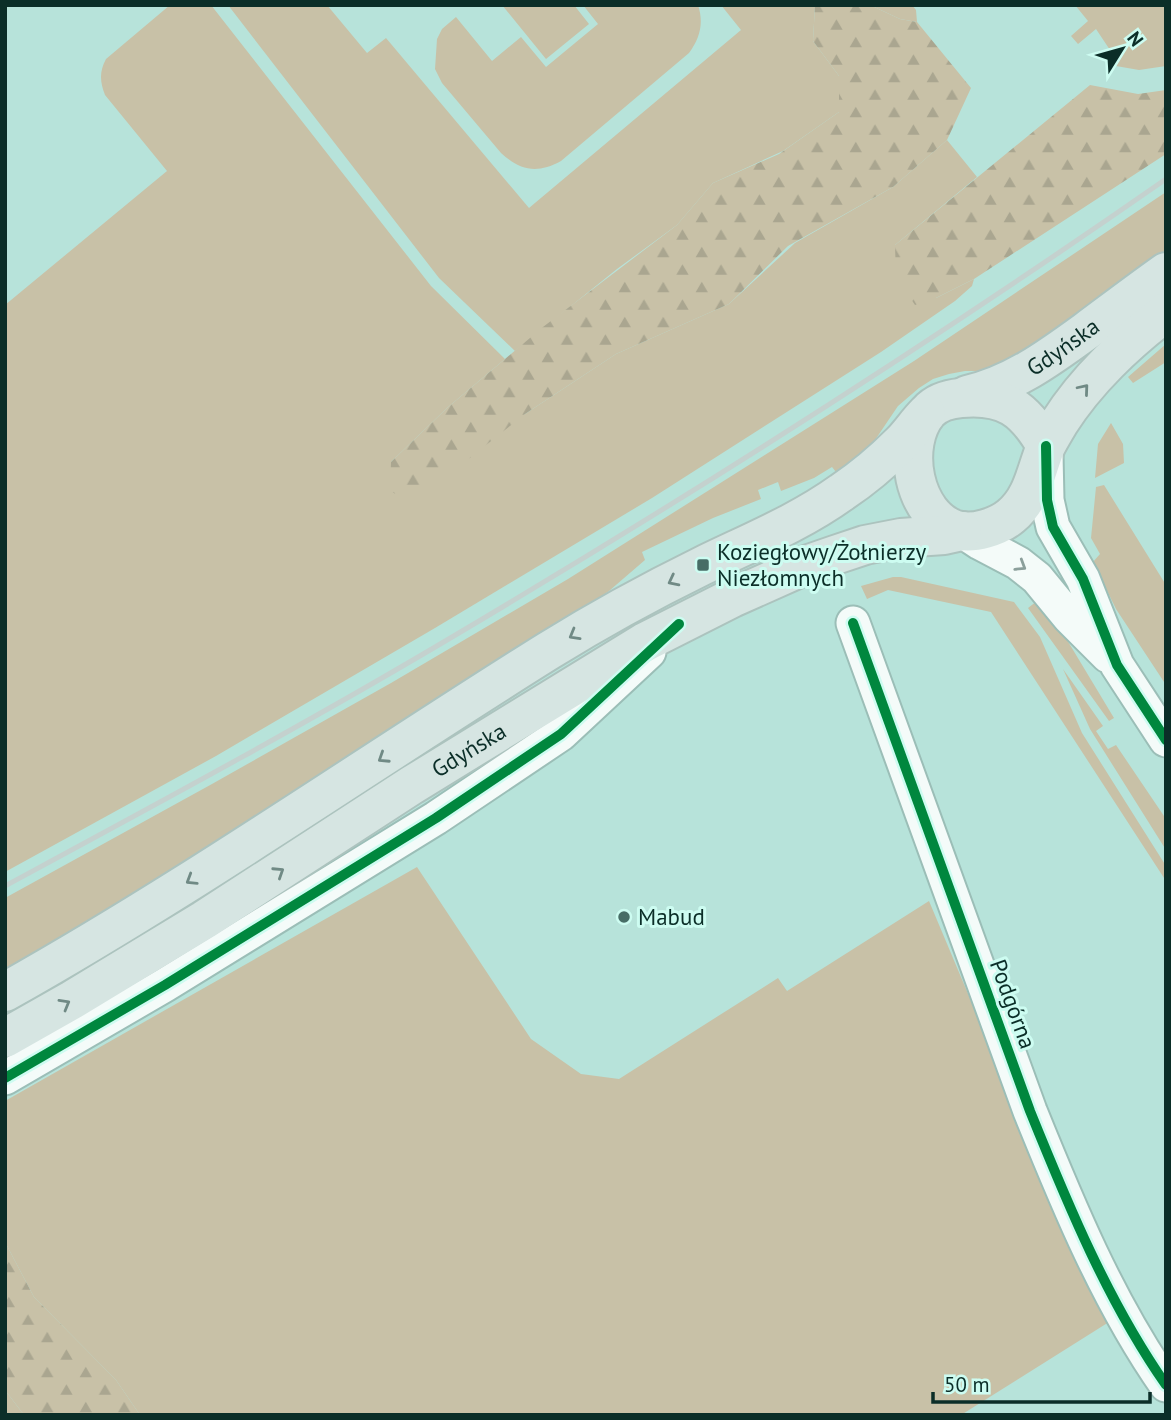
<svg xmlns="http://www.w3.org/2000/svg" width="1171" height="1420" font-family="'PT Sans',sans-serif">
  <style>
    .green { fill: #c8c1a7 }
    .forest { fill: url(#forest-firs) }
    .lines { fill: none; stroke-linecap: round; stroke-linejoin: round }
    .minor-casing { stroke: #9bbeb7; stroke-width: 37 }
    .major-casing { stroke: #acc3be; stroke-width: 42 }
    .minor { stroke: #f4fbf9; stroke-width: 33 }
    .major { stroke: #d6e5e2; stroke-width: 38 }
    .rail { stroke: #c4d1ce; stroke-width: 5 }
    .cycleway-casing { stroke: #cdfcf1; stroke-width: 15 }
    .cycleway { stroke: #00873e; stroke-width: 10 }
    .oneway { stroke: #708a85 }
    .oneway2 { stroke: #8b9f9b }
    .poi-dot { fill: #476d66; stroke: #cdfcf1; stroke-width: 2.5 }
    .labels { text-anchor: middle; stroke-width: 6; stroke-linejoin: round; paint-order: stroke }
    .street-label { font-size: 23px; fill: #0b2e28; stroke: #cdfcf1 }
    .poi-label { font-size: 23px; fill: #0b2e28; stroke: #cdfcf1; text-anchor: start }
  </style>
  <defs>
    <pattern id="forest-firs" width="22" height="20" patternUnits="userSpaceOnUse" patternTransform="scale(1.75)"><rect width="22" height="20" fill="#c8c1a7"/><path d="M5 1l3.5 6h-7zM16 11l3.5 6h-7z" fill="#aaa690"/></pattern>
  </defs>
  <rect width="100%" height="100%" fill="#b7e3da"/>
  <path class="green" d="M 170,5 L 211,5 L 431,286 L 505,359 L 447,408 L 391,462 L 525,414 L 616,354 L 729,304 L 795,243 L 893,187 L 947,140 L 977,177 L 895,245 L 936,298 L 974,279 L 972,286 L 955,301 L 881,352 L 652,498 L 435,628 L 216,756 L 5,872 L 5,305 L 167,171 L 105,95 C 100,82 99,72 106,59 Z
    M 228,5 L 327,5 L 367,53 L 386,38 L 529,208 L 741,30 L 721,5 L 815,5 L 813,41 L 839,76 L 839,112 L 783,151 L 713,183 L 677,225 L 617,269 L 515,351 L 439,278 Z
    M 502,5 L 574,5 L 589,24 L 546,59 Z
    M 583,5 L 698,5 C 704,23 700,38 689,53 L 561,161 C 537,174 521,171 501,153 L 442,83 L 435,69 L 437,39 L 442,29 L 456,17 L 492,61 L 521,37 L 546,67 L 598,24 Z
    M 870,5 L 912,5 L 916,10 L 917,22 L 900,19 Z
    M 1075,5 L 1166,5 L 1166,66 L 1139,70 L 1116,66 L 1116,59 L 1096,29 L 1078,44 L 1071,36 L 1088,21 Z
    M 1166,192 L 1166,253 L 1013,360 L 981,371 L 965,371 L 949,374 L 933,379 L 919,388 L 898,406 L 875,440 L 866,449 L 836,472 L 832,467 L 814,478 L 781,491 L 778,482 L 758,490 L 761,499 L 713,518 L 642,552 L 645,560 L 609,591 L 596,600 L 360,755 L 5,974 L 5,898 L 212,784 L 391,683 L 568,579 L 914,361 Z
    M 1166,344 L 1166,362 L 1133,383 L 1128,377 Z
    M 1111,423 L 1123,444 L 1124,463 L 1095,478 L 1098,444 Z
    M 1104,485 L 1166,585 L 1166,685 L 1116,609 L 1093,562 L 1100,554 L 1091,538 L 1096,487 Z
    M 893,577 L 901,577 L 1014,602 L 1040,637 L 1082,733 L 1166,866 L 1166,881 L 991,612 L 888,590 L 867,599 L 861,586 Z
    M 1041,598 L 1046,605 L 1114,718 L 1109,721 L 1028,608 Z
    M 1063,669 L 1103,726 L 1096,731 L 1108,749 L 1116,745 L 1166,819 L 1166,850 L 1090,729 Z
    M 417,867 L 531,1039 L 581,1074 L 619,1079 L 778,978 L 787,991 L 929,901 L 1070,1236 L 1109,1322 L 961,1415 L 140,1415 L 116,1380 L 34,1297 L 5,1242 L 5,1101 Z
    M 5,1390 L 24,1415 L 5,1415 Z"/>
  <path class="forest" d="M 815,5 L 870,5 L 900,19 L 917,22 L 971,88 L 947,140 L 893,187 L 788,246 L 729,304 L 616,354 L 525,414 L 431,489 L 405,499 L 390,491 L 391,462 L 447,408 L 543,327 L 677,225 L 713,183 L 779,154 L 839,112 L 839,76 L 813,41 Z
    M 1090,85 L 1138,94 L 1166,90 L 1166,154 L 974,279 L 936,298 L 915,305 L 896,277 L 895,245 Z
    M 5,1242 L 34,1297 L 116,1380 L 140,1415 L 24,1415 L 5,1390 Z"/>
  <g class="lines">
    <defs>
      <path id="minor" d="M 1046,454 L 1047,500 L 1053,527 L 1083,579 L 1117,665 L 1166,740
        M 962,531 L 980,543 L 1018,563 L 1037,578 L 1069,617 L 1108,656
        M 853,623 L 1030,1111 C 1068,1205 1108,1302 1166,1385
        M 5,1078 L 165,985 L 436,818 L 561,734 L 649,652"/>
      <g id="major">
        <path id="s1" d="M 967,395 C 1012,385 1049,358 1086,331 C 1113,311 1139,291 1166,272"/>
        <path d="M 1046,446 C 1025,409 1005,394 961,398 C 949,399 936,403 928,412 C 900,445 913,516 956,530 C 973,535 998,527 1011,516 C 1033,498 1036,470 1046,446 C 1050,438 1055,430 1059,423 C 1087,379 1125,344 1166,312"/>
        <path d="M 5,992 C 192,887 367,764 548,651 C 598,620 649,592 702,566 C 749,543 799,523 842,492 C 863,478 883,461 901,443 C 910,434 917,423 926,414"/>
        <path id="s2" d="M 5,1038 L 72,1000 L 204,920 L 412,785 L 645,642 L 732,598 L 806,565 L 835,555 L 865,545 L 901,538 L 944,535 L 962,531"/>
      </g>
    </defs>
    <use href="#minor" class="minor-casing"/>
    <use href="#major" class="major-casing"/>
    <use href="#minor" class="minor"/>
    <use href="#major" class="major"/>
    <path class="rail" d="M 5,886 C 153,806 302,726 447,640 C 692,495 932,342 1166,179"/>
    <defs>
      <path id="cycleway" d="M 1046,446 L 1047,500 L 1053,527 L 1083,579 L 1117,665 L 1166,740
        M 853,623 L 1030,1111 C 1068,1205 1108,1302 1166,1385
        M 5,1078 L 165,985 L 436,818 L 561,734 L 679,624"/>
    </defs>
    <use href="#cycleway" class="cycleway-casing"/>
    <use href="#cycleway" class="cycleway"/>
  </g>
  <defs><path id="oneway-chevron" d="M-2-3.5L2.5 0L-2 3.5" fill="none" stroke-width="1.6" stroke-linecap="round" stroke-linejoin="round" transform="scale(1.75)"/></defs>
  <g class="oneway">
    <use href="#oneway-chevron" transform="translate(1084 389) rotate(-50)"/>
    <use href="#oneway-chevron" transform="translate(673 581) rotate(153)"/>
    <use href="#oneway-chevron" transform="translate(574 635) rotate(150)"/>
    <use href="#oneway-chevron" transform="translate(383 758) rotate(147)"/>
    <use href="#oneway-chevron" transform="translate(279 872) rotate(-33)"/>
    <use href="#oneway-chevron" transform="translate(191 880) rotate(148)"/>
    <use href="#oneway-chevron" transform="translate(65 1004) rotate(-30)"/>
  </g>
  <use class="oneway2" href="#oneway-chevron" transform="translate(1021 566) rotate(32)"/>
  <g class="poi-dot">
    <rect x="696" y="558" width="14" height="14" rx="3.5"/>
    <circle cx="624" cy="917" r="7"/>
  </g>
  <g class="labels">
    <g class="street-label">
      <text dy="8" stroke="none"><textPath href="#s1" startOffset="108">Gdyńska</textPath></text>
      <text dy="8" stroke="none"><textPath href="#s2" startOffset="546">Gdyńska</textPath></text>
      <text transform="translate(1013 1004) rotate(70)" y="8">Podgórna</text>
    </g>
    <g class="poi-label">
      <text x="717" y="560">Koziegłowy/Żołnierzy<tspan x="717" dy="26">Niezłomnych</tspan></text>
      <text x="638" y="925">Mabud</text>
    </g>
  </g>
  <rect width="1171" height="1420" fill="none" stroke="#0b2e28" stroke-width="14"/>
  <g transform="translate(1122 49) rotate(53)" stroke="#cdfcf1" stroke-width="5" paint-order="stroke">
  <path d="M0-5L12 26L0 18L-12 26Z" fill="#0b2e28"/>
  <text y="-10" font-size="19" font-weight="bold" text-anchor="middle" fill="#0b2e28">N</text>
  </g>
  <path d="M933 1392v10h217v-10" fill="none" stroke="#0b2e28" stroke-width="3.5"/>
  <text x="944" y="1392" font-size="21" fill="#0b2e28" stroke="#cdfcf1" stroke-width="5" paint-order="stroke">50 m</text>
</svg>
